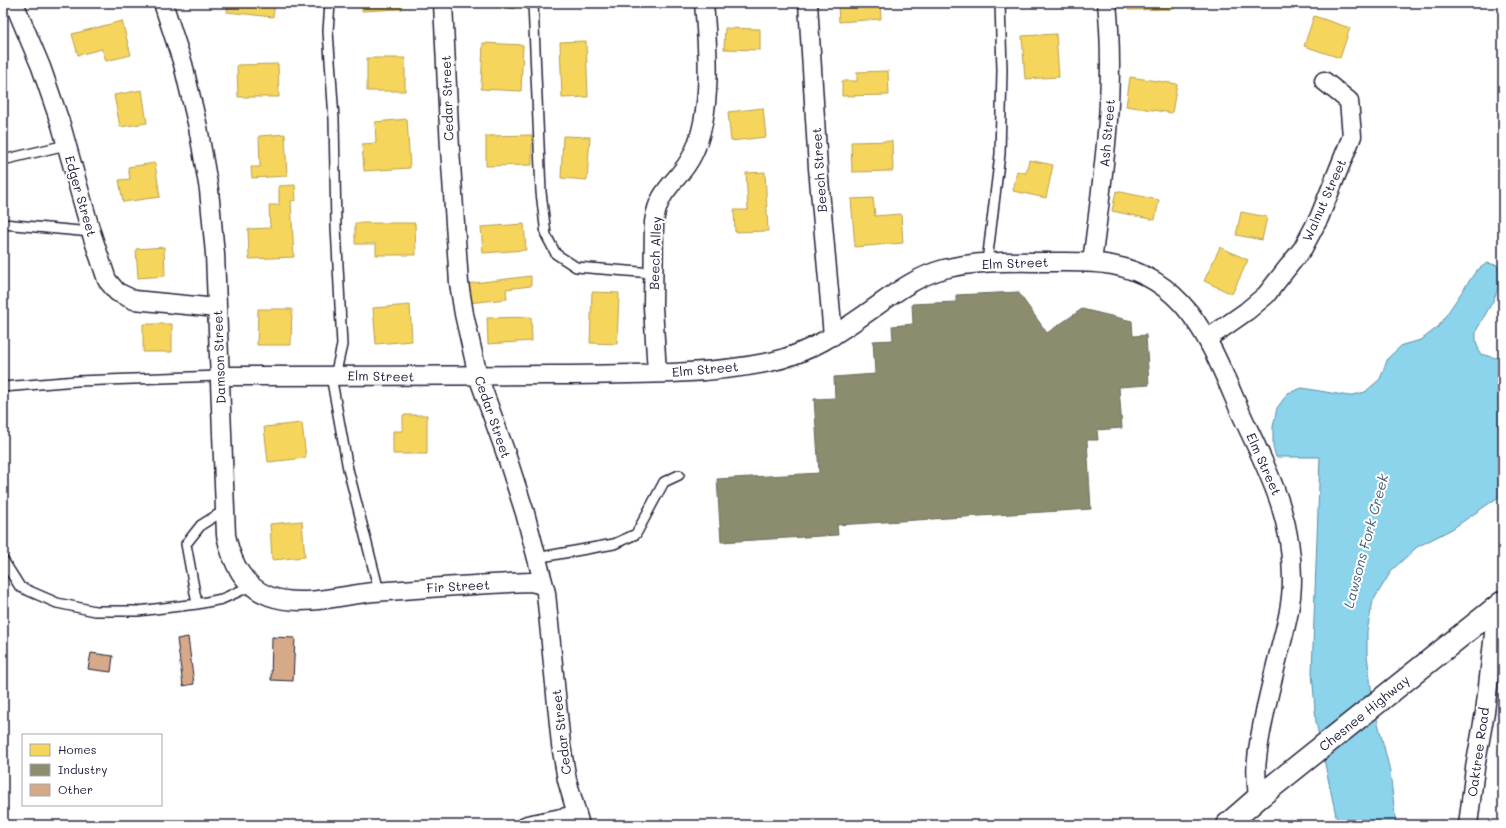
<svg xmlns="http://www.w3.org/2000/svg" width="1506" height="828" font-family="Mali,sans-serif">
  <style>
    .water { fill: #8bd4ec; stroke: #618da5 }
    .homes { fill: #f6d55c; stroke: #b69f52 }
    .industry { fill: #8c8c6e; stroke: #6c6c5f }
    .building { fill: #d6a988; stroke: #22223b }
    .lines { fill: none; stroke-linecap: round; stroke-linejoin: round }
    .lane-casing { stroke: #22223b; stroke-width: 12 }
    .street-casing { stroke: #22223b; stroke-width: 21 }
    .primary-casing { stroke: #22223b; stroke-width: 25 }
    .lane { stroke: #fff; stroke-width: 9 }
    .street { stroke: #fff; stroke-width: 18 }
    .primary { stroke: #fff; stroke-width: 22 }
    .labels { text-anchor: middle; stroke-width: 4; stroke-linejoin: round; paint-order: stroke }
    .street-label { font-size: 13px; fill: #22223b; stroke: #fff }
    .water-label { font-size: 14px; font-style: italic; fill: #476079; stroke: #fff }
  </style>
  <rect width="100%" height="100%" fill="#fff"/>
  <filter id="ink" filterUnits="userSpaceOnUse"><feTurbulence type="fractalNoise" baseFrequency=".025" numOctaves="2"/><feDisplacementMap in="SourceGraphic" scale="8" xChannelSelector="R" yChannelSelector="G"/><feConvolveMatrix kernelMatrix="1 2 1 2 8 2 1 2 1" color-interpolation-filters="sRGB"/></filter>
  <g filter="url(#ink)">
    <path class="water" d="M 1487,263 L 1497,265 L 1502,279 L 1493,301 L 1476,331 L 1476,341 L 1480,354 L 1496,358 L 1503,357 L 1503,494 L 1452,529 L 1417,547 L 1392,570 L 1373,601 L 1367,631 L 1367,655 L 1373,703 L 1390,771 L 1396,825 L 1338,825 L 1316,722 L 1312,672 L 1320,457 L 1276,457 L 1273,447 L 1273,427 L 1277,408 L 1288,393 L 1302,388 L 1349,396 L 1365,392 L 1380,379 L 1388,358 L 1402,345 L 1421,340 L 1438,327 L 1476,271 Z"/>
    <path class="homes" d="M 228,3 L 275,3 L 273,17 L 227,12 Z
      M 362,3 L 402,3 L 402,9 L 362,11 Z
      M 486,3 L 515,3 L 514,9 Z
      M 880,3 L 881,19 L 839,22 L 838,5 Z
      M 1128,3 L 1174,3 L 1174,9 L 1128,10 Z
      M 1314,16 L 1350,28 L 1340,58 L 1304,46 Z
      M 122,21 L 131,55 L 106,61 L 102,49 L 78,55 L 72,34 Z
      M 725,28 L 760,29 L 760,50 L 724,49 Z
      M 1056,34 L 1059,77 L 1025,79 L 1022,36 Z
      M 586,41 L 588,97 L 562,98 L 560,42 Z
      M 483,43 L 523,45 L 521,91 L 481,89 Z
      M 367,58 L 405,58 L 405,91 L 367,91 Z
      M 278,64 L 279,97 L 238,97 L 237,65 Z
      M 888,71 L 889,95 L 842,96 L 842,81 L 857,81 L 857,72 Z
      M 1130,77 L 1177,84 L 1172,113 L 1126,106 Z
      M 142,90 L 147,123 L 120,127 L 114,95 Z
      M 763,108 L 766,137 L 731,141 L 728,112 Z
      M 407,119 L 410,168 L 364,171 L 362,144 L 376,143 L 375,122 Z
      M 285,134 L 287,176 L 252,178 L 251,167 L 260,167 L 259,136 Z
      M 532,135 L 532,165 L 486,166 L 486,136 Z
      M 563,136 L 590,137 L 587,180 L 561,178 Z
      M 892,141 L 893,171 L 852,172 L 851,142 Z
      M 1029,160 L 1053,165 L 1046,198 L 1013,191 L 1017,171 L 1026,173 Z
      M 155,163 L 160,197 L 123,202 L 119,180 L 130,179 L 128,167 Z
      M 765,172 L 768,231 L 735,232 L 734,210 L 748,210 L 746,173 Z
      M 295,185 L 296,200 L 291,201 L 294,257 L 249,259 L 248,229 L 270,228 L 269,205 L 279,205 L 279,186 Z
      M 1116,191 L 1159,200 L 1155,220 L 1112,211 Z
      M 873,198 L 875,216 L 901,214 L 903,243 L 855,247 L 851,199 Z
      M 1241,212 L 1267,217 L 1262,240 L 1236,235 Z
      M 355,223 L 415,223 L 416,255 L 376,255 L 376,244 L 355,244 Z
      M 524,224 L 526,250 L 483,253 L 481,227 Z
      M 164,247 L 165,276 L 138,278 L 136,249 Z
      M 1220,247 L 1248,260 L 1232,294 L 1204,281 Z
      M 531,276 L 531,286 L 506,289 L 507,299 L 468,303 L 466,284 Z
      M 592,292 L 619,293 L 617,344 L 590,343 Z
      M 410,305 L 412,341 L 376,344 L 373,308 Z
      M 258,309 L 292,309 L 291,345 L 257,345 Z
      M 531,317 L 532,341 L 488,344 L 487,318 Z
      M 143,324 L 172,324 L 172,352 L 143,352 Z
      M 403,415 L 427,415 L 427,454 L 393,454 L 393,431 L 403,431 Z
      M 302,423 L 306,458 L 268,462 L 264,427 Z
      M 302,521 L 305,557 L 272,560 L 270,524 Z"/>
    <path class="industry" d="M 1018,292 L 1047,333 L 1082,309 L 1132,321 L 1133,336 L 1146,335 L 1149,385 L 1119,387 L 1122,428 L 1097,430 L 1098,440 L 1087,440 L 1091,509 L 837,525 L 838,535 L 721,542 L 717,479 L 819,473 L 814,399 L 835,398 L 834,377 L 875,374 L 873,341 L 893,340 L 892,326 L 913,324 L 912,304 L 956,302 L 956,295 Z"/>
    <path class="building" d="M 188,637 L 194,684 L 183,686 L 177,639 Z
      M 272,637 L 295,638 L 293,681 L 271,680 Z
      M 91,653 L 113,656 L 111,672 L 88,669 Z"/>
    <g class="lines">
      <defs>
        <path id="lane" d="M 330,3 L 328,31 L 334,119 L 336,226 L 342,345 L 335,376
          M 533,3 L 541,192 L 546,235 L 556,254 L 576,267 L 653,273
          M 3,160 L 66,145
          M 3,224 L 91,232
          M 987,262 L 1000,154 L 1002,70 L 1000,3
          M 331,376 L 348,469 L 379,591
          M 3,387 L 77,381 L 219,376
          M 225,510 L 201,525 L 186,544 L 197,604 L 222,599 L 251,586
          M 536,558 L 614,544 L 636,534 L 664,482 L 679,475
          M 3,560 L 20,587 L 57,603 L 95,611 L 138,611 L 197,604"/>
        <path id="street" d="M 14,3 L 41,67 L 61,125 L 91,232 L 107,280 L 117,292 L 134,300 L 217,308
          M 163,3 L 183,64 L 198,127 L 209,190 L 215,254 L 226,535 C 231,560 242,586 269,596 C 302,608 340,595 374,592 C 426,588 479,584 531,582 L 543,585
          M 443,3 L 450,149 L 459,283 L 464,314 L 478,376 L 505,451 L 525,513 L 546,593 L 561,745 L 567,780 L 580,825
          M 808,3 L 818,168 L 833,336
          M 1092,262 C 1103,176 1116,90 1107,3
          M 1207,339 L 1247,311 L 1266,295 L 1303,248 L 1319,218 L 1352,136 L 1349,101 L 1324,81
          M 657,373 L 653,307 L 654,222 C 659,186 679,183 693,154 C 713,112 708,48 704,3
          M 219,376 C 331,376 444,376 556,375 C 626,374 701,376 770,362 C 808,354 840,332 871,310 C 895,293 915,277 944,269 C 979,260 1015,262 1051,262 C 1071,262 1092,261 1112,265 C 1193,280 1214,354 1244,420 C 1270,475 1292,517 1292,579 C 1292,611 1282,639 1275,669 C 1268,698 1260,729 1257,759 C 1255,772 1257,785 1258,798
          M 527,825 L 576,815
          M 1468,825 L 1475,768 L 1485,712 L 1497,607"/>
        <path id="primary" d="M 1227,825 L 1258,798 L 1503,602"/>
      </defs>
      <use href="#lane" class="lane-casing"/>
      <use href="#street" class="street-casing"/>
      <use href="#primary" class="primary-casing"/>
      <use href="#lane" class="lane"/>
      <use href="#street" class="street"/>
      <use href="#primary" class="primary"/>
    </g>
  </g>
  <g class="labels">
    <g class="street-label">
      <text transform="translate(447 98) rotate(-92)" y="5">Cedar Street</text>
      <text transform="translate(1107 133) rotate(-85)" y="5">Ash Street</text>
      <text transform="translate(819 170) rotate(-94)" y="5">Beech Street</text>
      <text transform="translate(81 196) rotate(74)" y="5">Edger Street</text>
      <text transform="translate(1324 200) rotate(-66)" y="5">Walnut Street</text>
      <text transform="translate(655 253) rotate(-88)" y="5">Beech Alley</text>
      <text transform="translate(1015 263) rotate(-2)" y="5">Elm Street</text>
      <text transform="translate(219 357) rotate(-92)" y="5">Damson Street</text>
      <text transform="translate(705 369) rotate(-5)" y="5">Elm Street</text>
      <text transform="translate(381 376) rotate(1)" y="5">Elm Street</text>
      <text transform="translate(493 417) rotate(71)" y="5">Cedar Street</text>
      <text transform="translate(1264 464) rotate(66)" y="5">Elm Street</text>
      <text transform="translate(458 586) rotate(-3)" y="5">Fir Street</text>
      <text transform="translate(1364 713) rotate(-39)" y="5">Chesnee Highway</text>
      <text transform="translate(561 732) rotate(-97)" y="5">Cedar Street</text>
      <text transform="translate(1478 752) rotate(-82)" y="5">Oaktree Road</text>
    </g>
    <g class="water-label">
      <text transform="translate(1366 541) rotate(-75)" y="5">Lawsons Fork Creek</text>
    </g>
  </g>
  <rect width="1506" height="828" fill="none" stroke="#fff" stroke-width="16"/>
  <rect x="8" y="8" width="1490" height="812" fill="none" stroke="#22223b" stroke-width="1.5" filter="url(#ink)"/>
  <rect x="22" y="734" width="140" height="72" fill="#ffffff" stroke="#a7a7b1"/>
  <rect x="30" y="744" width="20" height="12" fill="#f6d55c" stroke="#a7a7b1"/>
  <text x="58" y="754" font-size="12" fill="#22223b">Homes</text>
  <rect x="30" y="764" width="20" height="12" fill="#8c8c6e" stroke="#a7a7b1"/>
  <text x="58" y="774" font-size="12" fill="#22223b">Industry</text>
  <rect x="30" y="784" width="20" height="12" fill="#d6a988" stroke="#a7a7b1"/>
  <text x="58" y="794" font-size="12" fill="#22223b">Other</text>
</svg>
